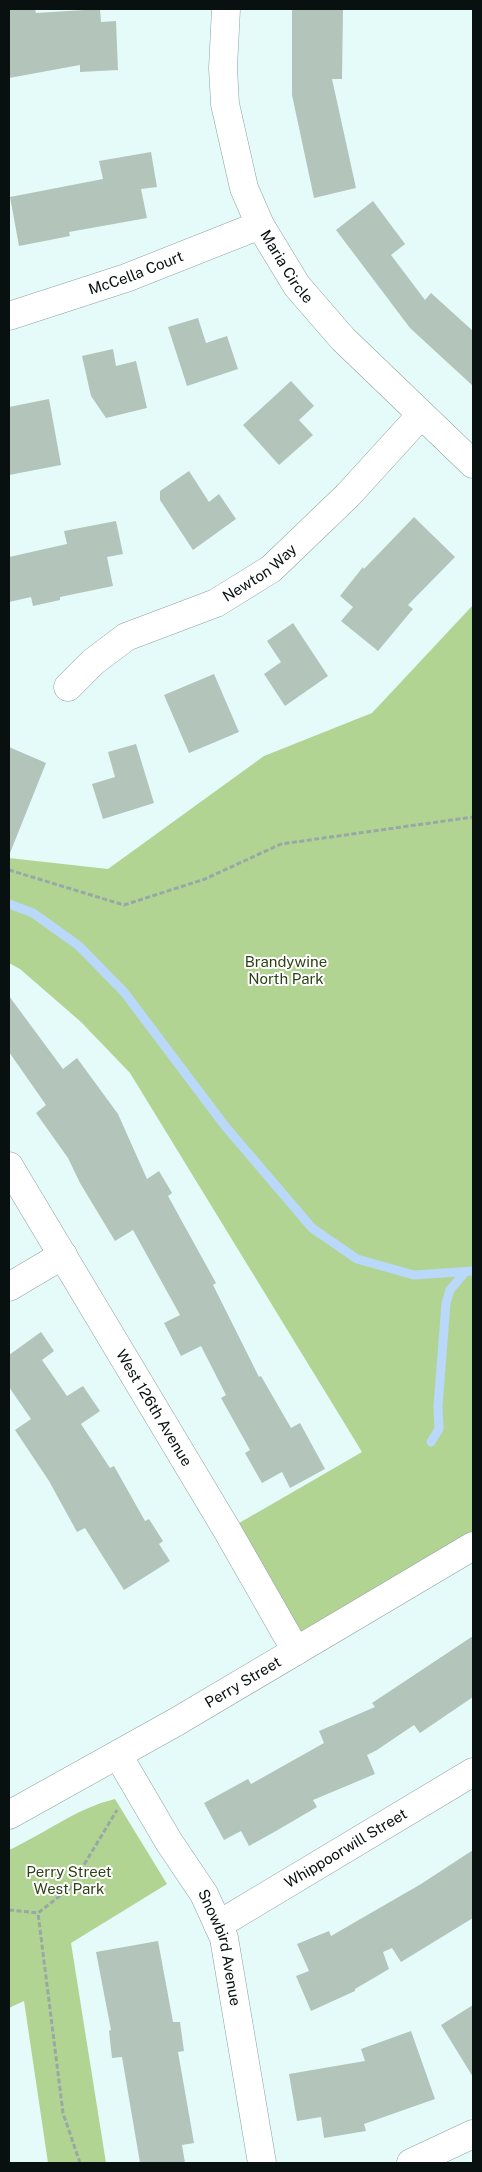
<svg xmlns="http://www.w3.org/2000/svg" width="482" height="2172" font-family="'Public Sans',sans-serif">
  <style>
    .green { fill: #b2d492 }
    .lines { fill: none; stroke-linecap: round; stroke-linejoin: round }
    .stream { stroke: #b9d8fa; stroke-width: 9 }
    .building { fill: #b3c4ba }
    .street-casing { stroke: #8da1a0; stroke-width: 29 }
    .path { stroke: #97a8a6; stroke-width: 3; stroke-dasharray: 5 2.5; stroke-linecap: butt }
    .street { stroke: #fff; stroke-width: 28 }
    .labels { text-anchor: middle; stroke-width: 4; stroke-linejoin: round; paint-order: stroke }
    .street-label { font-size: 15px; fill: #091010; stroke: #fff }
    .park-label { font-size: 15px; fill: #2d4314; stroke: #fff }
  </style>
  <rect width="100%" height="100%" fill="#e5fbf9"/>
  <path class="green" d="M 473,605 L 473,1546 L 296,1651 L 227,1530 L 362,1452 L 130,1073 L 81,1022 L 20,969 L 9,963 L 9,858 L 108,869 L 264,756 L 372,713 Z
    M 115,1799 L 167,1884 L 71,1943 L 106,2163 L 48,2163 L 24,2001 L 9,2008 L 9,1850 C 44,1834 77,1808 115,1799 Z"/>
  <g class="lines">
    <path class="stream" d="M 9,904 L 33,913 L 79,946 L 124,992 L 225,1126 L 312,1228 L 357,1259 L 414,1275 L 473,1271
      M 431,1442 L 439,1429 L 438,1406 L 446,1303 L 450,1290 L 465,1272"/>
  </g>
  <path class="building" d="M 9,9 L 35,9 L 36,13 L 100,9 L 101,22 L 116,21 L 118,70 L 80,72 L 80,65 L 9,78 Z
    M 292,9 L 343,9 L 342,79 L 332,79 L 356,188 L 314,198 L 292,95 Z
    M 151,152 L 157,187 L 141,189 L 147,218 L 69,232 L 70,236 L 19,246 L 10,197 L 103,179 L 99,161 Z
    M 373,201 L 405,244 L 391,255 L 425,300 L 431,293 L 473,331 L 473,386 L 410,328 L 336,230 Z
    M 198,318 L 206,343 L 227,336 L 238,369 L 187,386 L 168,327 Z
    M 113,349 L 116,366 L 136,361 L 147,408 L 106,418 L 91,396 L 82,356 Z
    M 291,381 L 314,406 L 299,420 L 313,435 L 279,465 L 243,425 Z
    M 49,399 L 61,465 L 9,475 L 9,407 Z
    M 189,471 L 209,502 L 219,494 L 236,519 L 193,550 L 160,500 L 160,491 Z
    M 414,517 L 455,557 L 408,605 L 413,609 L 378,651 L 341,621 L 353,607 L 340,596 L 363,567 L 364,569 Z
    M 116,521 L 123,554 L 107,557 L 113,586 L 60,597 L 60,600 L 33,606 L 31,597 L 9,602 L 9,557 L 67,544 L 64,531 Z
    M 293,623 L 328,676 L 285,706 L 264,674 L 281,662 L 267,641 Z
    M 214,674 L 239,732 L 189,753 L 164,695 Z
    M 136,744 L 154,803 L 103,819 L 92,784 L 115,777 L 108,752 Z
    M 9,747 L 46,763 L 10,853 L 9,853 Z
    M 9,996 L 63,1069 L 77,1058 L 118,1114 L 147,1179 L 159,1171 L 172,1193 L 168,1196 L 216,1283 L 213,1285 L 259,1377 L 261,1376 L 291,1428 L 300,1423 L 325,1469 L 290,1488 L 282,1472 L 262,1483 L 245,1453 L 250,1450 L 221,1398 L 226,1395 L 201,1346 L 181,1356 L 164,1323 L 180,1315 L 133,1230 L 115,1241 L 80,1183 L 68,1158 L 36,1113 L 46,1105 L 9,1052 Z
    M 41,1332 L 54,1351 L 42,1360 L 67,1396 L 83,1386 L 100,1411 L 81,1424 L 110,1468 L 114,1466 L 145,1521 L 149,1519 L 163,1541 L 159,1544 L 170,1561 L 124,1590 L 85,1528 L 77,1532 L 49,1481 L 15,1430 L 31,1419 L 9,1387 L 9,1355 Z
    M 473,1636 L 473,1697 L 420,1733 L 414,1725 L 377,1750 L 367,1755 L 375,1774 L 313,1800 L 317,1807 L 276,1831 L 249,1846 L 241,1831 L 224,1840 L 204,1803 L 248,1779 L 251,1784 L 324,1743 L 319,1731 L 375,1707 L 372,1703 Z
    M 473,1850 L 473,1918 L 401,1962 L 392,1948 L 383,1952 L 389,1969 L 355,1989 L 355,1991 L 311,2011 L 296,1976 L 309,1971 L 297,1944 L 329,1931 L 331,1936 L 421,1884 Z
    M 158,1941 L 173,2022 L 180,2022 L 184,2051 L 178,2052 L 194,2143 L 182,2145 L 185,2163 L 140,2163 L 122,2057 L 112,2058 L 109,2031 L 111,2030 L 96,1952 Z
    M 473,2005 L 473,2077 L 441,2025 Z
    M 411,2031 L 435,2099 L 364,2124 L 366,2131 L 324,2138 L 321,2117 L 297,2121 L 289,2074 L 365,2061 L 361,2049 Z"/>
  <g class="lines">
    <defs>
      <g id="street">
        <path id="s1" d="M 226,9 L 223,68 L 225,104 L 244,188 L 260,225 L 297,286 L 343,339 L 473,464"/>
        <path id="s2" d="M 9,316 L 126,278 L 260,225"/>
        <path id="s3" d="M 68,687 L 93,662 L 126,637 L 216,603 L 271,569 L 348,495 L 421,415"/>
        <path id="s4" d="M 9,1166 L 227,1530 L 296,1651"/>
        <path d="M 9,1287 L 63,1255"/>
        <path id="s5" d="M 118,1755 L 169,1842 L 204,1894 L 224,1938 L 262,2163"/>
        <path id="s6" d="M 9,1815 L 176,1722 L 473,1546"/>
        <path id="s7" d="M 218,1925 L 473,1772"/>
        <path d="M 411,2163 L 473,2134"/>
      </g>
    </defs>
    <use href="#street" class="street-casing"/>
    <path class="path" d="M 9,870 L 124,905 L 205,879 L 281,844 L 473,817
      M 9,1910 L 38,1913
      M 80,2163 L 63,2113 L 38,1913 L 70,1888 L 117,1810"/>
    <use href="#street" class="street"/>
  </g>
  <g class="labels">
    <g class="street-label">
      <text dy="5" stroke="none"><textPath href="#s1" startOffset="271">Maria Circle</textPath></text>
      <text dy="5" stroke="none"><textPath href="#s2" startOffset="134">McCella Court</textPath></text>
      <text dy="5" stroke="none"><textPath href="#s3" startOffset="226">Newton Way</textPath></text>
      <text dy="5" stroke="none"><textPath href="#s4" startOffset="282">West 126th Avenue</textPath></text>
      <text dy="5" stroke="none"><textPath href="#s6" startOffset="269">Perry Street</textPath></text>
      <text dy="5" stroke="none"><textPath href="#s7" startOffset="149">Whippoorwill Street</textPath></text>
      <text dy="5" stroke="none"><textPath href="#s5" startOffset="220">Snowbird Avenue</textPath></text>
    </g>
    <g class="park-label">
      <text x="286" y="967">Brandywine<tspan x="286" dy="17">North Park</tspan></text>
      <text x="69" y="1877">Perry Street<tspan x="69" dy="17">West Park</tspan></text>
    </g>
  </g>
  <rect width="482" height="2172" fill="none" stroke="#091010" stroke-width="20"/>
</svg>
